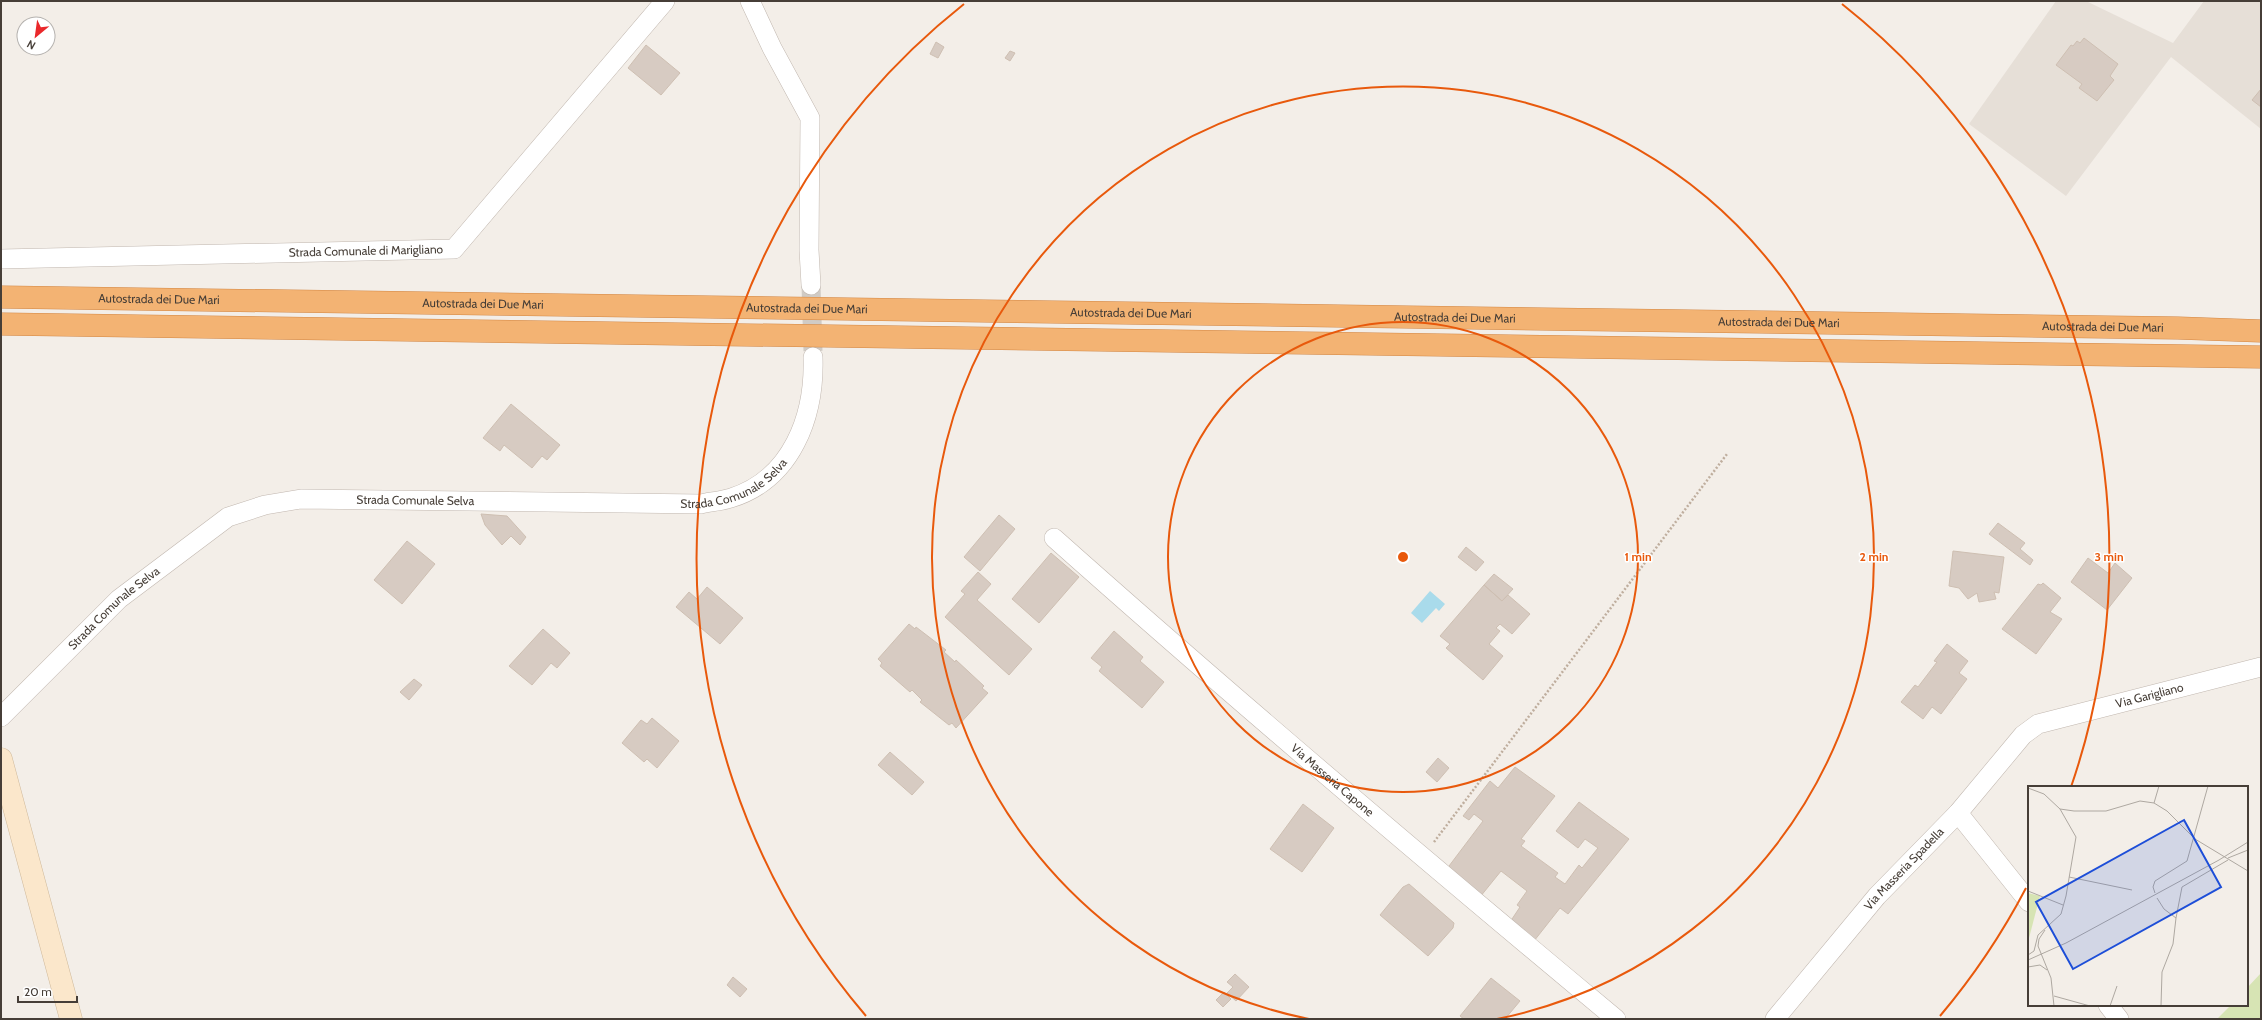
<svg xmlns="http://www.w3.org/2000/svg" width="2262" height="1020" font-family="Cabin,sans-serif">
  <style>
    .residential { fill: #e6dfd7 }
    .green { fill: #d7e4b4 }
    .water { fill: #a9dbeb }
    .building { fill: #d7cbc2; stroke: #cebfb2 }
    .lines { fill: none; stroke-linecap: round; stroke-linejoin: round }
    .street-tunnel { stroke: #d0cbc5; stroke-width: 19; stroke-dasharray: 19 10; stroke-linecap: butt }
    .street-casing { stroke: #c1b7af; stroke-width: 20 }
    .secondary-casing { stroke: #cfb99b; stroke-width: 23 }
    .highway-casing { stroke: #d28643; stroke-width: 23 }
    .path { stroke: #bfae9e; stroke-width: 2.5; stroke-dasharray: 2 2; stroke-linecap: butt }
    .street { stroke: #fff; stroke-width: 19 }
    .secondary { stroke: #fbe7cb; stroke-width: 22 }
    .highway { stroke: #f3b373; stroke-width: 22 }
    .ring { fill: none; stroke: #e8590c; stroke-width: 2 }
    .labels { text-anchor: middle; stroke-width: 3; stroke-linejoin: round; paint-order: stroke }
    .street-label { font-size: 12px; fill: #463e37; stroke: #fff }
    .inset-road { fill: none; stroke: #aea8a1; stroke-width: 1 }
    .view { fill: #1d4ed8; fill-opacity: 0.15; stroke: #1d4ed8; stroke-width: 2 }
    .inset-edge { fill: none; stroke: #463e37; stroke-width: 2 }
    .centre { fill: #e8590c; stroke: #fff; stroke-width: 2 }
    .ring-label { font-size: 12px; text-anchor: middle; font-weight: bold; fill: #e8590c; stroke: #fff; stroke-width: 3; stroke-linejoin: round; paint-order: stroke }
  </style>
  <rect width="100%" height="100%" fill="#f3eee8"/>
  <path class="residential" d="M 2056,1 L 2086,1 L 2173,43 L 2204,1 L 2261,1 L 2261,129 L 2171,57 L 2066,196 L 1969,124 Z"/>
  <path class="green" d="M 2261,973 L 2261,1019 L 2217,1019 L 2231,1005 L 2247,1005 L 2247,988 Z"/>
  <path class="water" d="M 1430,591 L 1445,604 L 1439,611 L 1436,608 L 1422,623 L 1411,613 Z"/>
  <path class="building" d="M 2084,38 L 2118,64 L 2110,76 L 2114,80 L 2097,101 L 2079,88 L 2082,84 L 2056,65 L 2071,45 L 2073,46 L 2077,41 L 2080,43 Z
    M 936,42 L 944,47 L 938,58 L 930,54 Z
    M 646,45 L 680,73 L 661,95 L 628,68 Z
    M 1010,51 L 1015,53 L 1010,61 L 1005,58 Z
    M 2261,89 L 2261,107 L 2252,100 Z
    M 511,404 L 560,445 L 547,460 L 542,456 L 532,468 L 504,445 L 500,451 L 483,438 Z
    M 481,514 L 507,516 L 526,537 L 520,545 L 511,536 L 502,545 L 485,525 Z
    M 999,515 L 1015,529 L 980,571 L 964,557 Z
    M 1998,523 L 2025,543 L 2020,549 L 2033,560 L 2030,565 L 1989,534 Z
    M 407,541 L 435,564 L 402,604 L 374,580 Z
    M 1466,547 L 1484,562 L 1476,571 L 1458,557 Z
    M 1953,551 L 2004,557 L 1999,593 L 1994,592 L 1996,599 L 1979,602 L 1977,593 L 1968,599 L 1959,588 L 1949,586 Z
    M 1051,553 L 1079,577 L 1039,623 L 1012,599 Z
    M 2088,558 L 2108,573 L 2115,563 L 2132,578 L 2107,610 L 2071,582 Z
    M 978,572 L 991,584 L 977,600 L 1032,649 L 1009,675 L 945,617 L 965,594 L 961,591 Z
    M 1494,574 L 1513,589 L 1502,601 L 1484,585 Z
    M 2043,583 L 2061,598 L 2050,612 L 2062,619 L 2036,654 L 2002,629 L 2038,584 L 2041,585 Z
    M 1484,585 L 1502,601 L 1508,595 L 1530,614 L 1512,634 L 1500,624 L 1496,628 L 1500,631 L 1489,644 L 1503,656 L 1483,680 L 1446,648 L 1450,644 L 1440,636 Z
    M 707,587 L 743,618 L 720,644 L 676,607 L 689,592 L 697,599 Z
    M 909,624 L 915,629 L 916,627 L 946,650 L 944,652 L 955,662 L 956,660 L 984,686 L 982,688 L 988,693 L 956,728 L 952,723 L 949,725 L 920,702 L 922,700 L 912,690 L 910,692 L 880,666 L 882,663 L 878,659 Z
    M 543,629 L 570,653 L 557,668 L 551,663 L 532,685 L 509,666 Z
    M 1114,631 L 1143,657 L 1140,661 L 1164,682 L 1142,708 L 1099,671 L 1102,667 L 1091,658 Z
    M 1947,644 L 1968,661 L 1959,673 L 1967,679 L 1941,714 L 1932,707 L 1923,719 L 1901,702 L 1915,685 L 1918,687 L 1937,662 L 1934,661 Z
    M 414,679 L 422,685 L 409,700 L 400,692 Z
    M 652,718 L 679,741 L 657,768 L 647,759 L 644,762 L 622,743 L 641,720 L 647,724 Z
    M 890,752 L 924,782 L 912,795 L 878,765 Z
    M 1438,758 L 1449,768 L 1437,782 L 1426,772 Z
    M 1515,767 L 1555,796 L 1521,839 L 1525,841 L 1521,846 L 1558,873 L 1555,877 L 1565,884 L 1579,865 L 1582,868 L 1598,848 L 1585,839 L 1578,848 L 1556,831 L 1579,802 L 1629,839 L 1568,914 L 1560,908 L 1534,941 L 1510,922 L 1520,907 L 1517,905 L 1527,891 L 1501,871 L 1480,897 L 1446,870 L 1483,821 L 1474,814 L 1469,820 L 1463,816 L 1490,781 L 1498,788 Z
    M 1303,804 L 1334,828 L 1302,872 L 1270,849 Z
    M 1409,884 L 1454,923 L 1453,928 L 1428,956 L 1380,915 L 1403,887 Z
    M 1235,974 L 1249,987 L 1236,1001 L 1227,993 L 1233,987 L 1227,982 Z
    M 733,977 L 747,989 L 740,997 L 727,985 Z
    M 1491,978 L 1520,1001 L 1505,1019 L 1464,1019 L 1460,1016 Z
    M 1224,992 L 1231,999 L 1223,1007 L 1216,1000 Z"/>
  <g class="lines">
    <path class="street-tunnel" d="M 811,285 L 813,351"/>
    <defs>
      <g id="street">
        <path d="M 750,1 L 772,48 L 810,118 L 809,250 L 811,285"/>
        <path id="s1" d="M 1,259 L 454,249 L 665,1"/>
        <path id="s2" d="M 1054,538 C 1238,702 1426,861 1616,1019"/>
        <path id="s3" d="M 1,717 L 119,599 L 228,517 L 265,505 L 301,499 L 701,504 C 710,502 721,501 731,498 C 792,479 815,416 813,357"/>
        <path d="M 1958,813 L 2029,902"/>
        <path d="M 2108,1005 L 2119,1019"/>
        <path id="s4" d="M 1775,1019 L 1877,896 L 1958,813 L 2023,735 L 2038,724 L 2261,667"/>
      </g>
      <path id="secondary" d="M 1,759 L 71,1019"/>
      <g id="highway">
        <path id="s5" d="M 1,297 L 2178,328 L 2261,331"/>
        <path d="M 1,324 L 2261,357"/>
      </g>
    </defs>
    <use href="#street" class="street-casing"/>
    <use href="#secondary" class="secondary-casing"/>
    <use href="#highway" class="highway-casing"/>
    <path class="path" d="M 1434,842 L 1727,454"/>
    <use href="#street" class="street"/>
    <use href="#secondary" class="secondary"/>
    <use href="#highway" class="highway"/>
  </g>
  <g class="ring">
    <circle cx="1403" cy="557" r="235"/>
    <path d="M1309 1019A471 471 0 1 1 1497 1019"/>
    <path d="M2026 888A706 706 0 0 1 1940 1016M866 1016A706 706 0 0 1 964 4M1842 4A706 706 0 0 1 2071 787"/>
  </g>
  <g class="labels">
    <g class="street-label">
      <text dy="4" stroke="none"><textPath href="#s1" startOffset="365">Strada Comunale di Marigliano</textPath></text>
      <text dy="4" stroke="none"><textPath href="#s5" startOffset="158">Autostrada dei Due Mari</textPath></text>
      <text dy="4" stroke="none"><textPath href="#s5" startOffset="482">Autostrada dei Due Mari</textPath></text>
      <text dy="4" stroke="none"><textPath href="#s5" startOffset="806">Autostrada dei Due Mari</textPath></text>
      <text dy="4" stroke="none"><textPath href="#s5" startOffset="1130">Autostrada dei Due Mari</textPath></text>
      <text dy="4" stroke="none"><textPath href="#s5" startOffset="1454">Autostrada dei Due Mari</textPath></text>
      <text dy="4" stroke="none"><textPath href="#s5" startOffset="1778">Autostrada dei Due Mari</textPath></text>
      <text dy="4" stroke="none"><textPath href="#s5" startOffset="2102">Autostrada dei Due Mari</textPath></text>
      <text dy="4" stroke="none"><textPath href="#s3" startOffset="817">Strada Comunale Selva</textPath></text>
      <text dy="4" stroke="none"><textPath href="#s3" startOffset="493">Strada Comunale Selva</textPath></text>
      <text dy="4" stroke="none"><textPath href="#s3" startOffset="157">Strada Comunale Selva</textPath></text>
      <text dy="4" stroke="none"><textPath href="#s4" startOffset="511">Via Garigliano</textPath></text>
      <text dy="4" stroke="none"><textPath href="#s2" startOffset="369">Via Masseria Capone</textPath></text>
      <text dy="4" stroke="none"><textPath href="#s4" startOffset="198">Via Masseria Spadella</textPath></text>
    </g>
  </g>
  <g transform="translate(2028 786)">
    <rect width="220" height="220" fill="#f3eee8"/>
    <path d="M 0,107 L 12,110 L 1,152 L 0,152 Z" fill="#d7e4b4"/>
    <path class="inset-road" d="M 0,2 L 16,8 L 32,23 L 46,25 L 78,25 L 112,15 L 126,17 L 139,25 L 167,53 L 220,85M 126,17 L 131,0M 200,72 L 220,64M 41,91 L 104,104M 0,105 L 35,119M 127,107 L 125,101 L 127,95 L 159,75 L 180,0M 129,112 L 136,123 L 148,132 L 145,158 L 134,186 L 133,220M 148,132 L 154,101 L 200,74M 17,144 L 11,153 L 10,160 L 23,192 L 26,220M 0,169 L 6,165 L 10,149 L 33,128 L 38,110 L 48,51 L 32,23M 0,174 L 38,157 L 191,74 L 220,56M 0,181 L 12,179 L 19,184M 26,210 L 62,220M 82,220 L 89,200"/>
    <path class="view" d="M 156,34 L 193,101 L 45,183 L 8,116 Z"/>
    <rect width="220" height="220" class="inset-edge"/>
  </g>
  <circle cx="1403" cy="557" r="6" class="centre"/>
  <g class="ring-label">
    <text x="1638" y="561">1 min</text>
    <text x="1874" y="561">2 min</text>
    <text x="2109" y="561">3 min</text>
  </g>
  <rect width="2262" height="1020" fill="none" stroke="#463e37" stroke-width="4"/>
  <g transform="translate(36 36) rotate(209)"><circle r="19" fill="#ffffff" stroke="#b5b2af"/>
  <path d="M0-3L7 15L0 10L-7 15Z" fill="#ea282b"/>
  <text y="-6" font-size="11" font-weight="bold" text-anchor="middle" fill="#463e37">N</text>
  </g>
  <path d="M18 996v6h59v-6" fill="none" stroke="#463e37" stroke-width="2"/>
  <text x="24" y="996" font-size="12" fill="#463e37" stroke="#ffffff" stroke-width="3" paint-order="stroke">20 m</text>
</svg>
